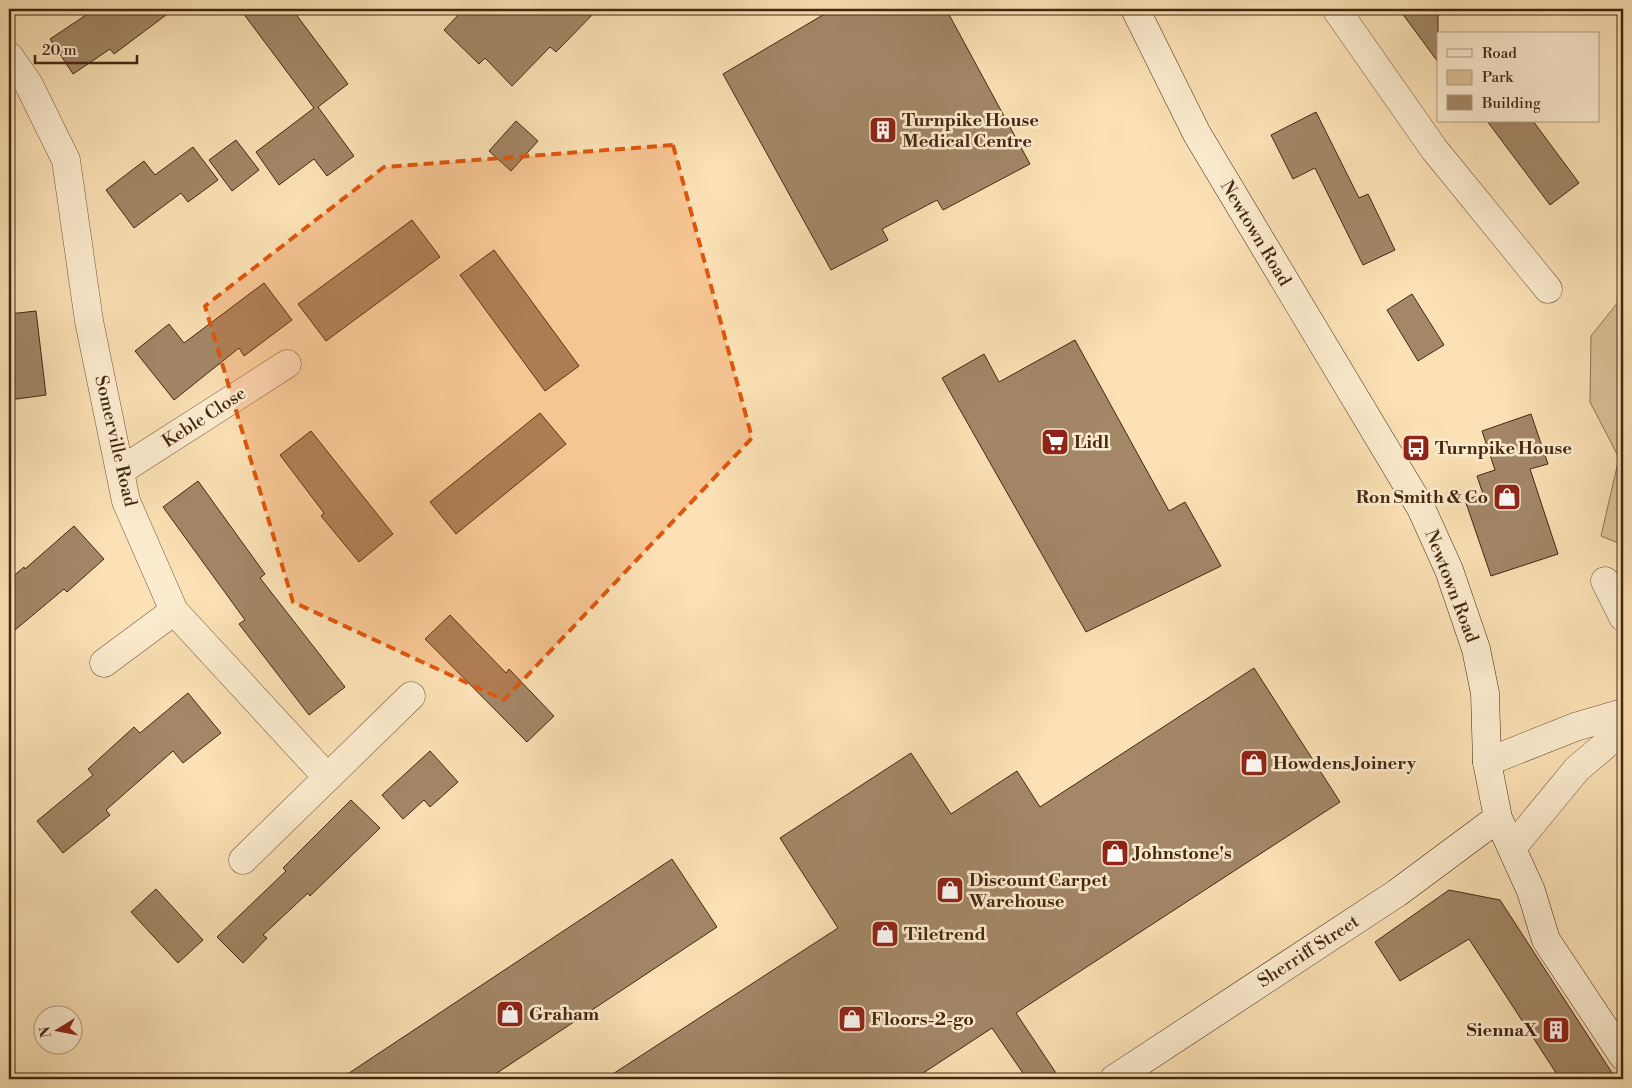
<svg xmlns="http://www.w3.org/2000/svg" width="1632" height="1088" font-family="'Libre Bodoni',serif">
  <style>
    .green { fill: #dcc199; stroke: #907456 }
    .building { fill: #a38767; stroke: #442612 }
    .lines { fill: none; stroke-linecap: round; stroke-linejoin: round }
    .street-casing { stroke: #72553b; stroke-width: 29 }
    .secondary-casing { stroke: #442612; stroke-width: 29 }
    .street { stroke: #fceccf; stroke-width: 28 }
    .secondary { stroke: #fceccf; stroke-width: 28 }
    .marked { fill: #e0560c; fill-opacity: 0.2; stroke: #e0560c; stroke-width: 4; stroke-dasharray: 10 6; stroke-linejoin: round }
    .labels { text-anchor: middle; stroke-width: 5; stroke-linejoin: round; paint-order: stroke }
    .poi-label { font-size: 18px; font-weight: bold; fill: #442612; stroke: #fceccf; text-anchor: start }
    .street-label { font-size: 18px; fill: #442612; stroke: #fceccf }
  </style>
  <rect width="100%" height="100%" fill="#fbe1b5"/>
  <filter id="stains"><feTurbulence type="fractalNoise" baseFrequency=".004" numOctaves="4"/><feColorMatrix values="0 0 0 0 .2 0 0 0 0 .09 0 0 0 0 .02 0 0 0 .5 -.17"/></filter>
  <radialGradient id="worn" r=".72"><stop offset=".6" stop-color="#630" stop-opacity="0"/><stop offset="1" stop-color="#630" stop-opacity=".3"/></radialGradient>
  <path class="green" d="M 1623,296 L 1623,545 L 1601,536 L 1619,458 L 1590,402 L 1591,336 Z"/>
  <path class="building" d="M 95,9 L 174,9 L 114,54 L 110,49 L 73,74 L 50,39 Z
    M 240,9 L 292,9 L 348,84 L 318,107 L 354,156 L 327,176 L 314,159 L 279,185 L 256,152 L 314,108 Z
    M 464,9 L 598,9 L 556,52 L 550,47 L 512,86 L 485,58 L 479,64 L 444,30 Z
    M 833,9 L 946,9 L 1030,164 L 943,210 L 937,200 L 882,229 L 888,240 L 831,270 L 723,74 Z
    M 1399,9 L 1438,9 L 1438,62 Z
    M 1316,112 L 1359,198 L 1368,194 L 1395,250 L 1363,265 L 1315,168 L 1293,179 L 1271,135 Z
    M 516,121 L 538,141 L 511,171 L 489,151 Z
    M 1487,121 L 1533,121 L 1579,183 L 1550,205 Z
    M 236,140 L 259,170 L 232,191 L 209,160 Z
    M 193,147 L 218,180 L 188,202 L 181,193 L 134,228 L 106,190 L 144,161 L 155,175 Z
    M 412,220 L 440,257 L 326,341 L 298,304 Z
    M 494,250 L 579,366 L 545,391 L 460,275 Z
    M 264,283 L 292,320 L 244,356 L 239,348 L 174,400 L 135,351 L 169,324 L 184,343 Z
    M 1412,294 L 1444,345 L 1418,361 L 1387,310 Z
    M 36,311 L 46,395 L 9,400 L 9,314 Z
    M 1075,340 L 1169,511 L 1185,502 L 1221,566 L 1086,632 L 942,378 L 984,354 L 999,382 Z
    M 540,413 L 566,444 L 456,534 L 430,502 Z
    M 1531,414 L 1548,464 L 1530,469 L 1558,554 L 1491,576 L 1465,500 L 1483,494 L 1477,476 L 1495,470 L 1482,431 Z
    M 311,431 L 393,534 L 359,562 L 321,516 L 324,513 L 280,455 Z
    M 198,481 L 265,574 L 260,578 L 345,687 L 309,715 L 239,624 L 245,620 L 163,507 Z
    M 74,526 L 104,559 L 67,592 L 64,589 L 9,635 L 9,580 L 24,567 L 25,569 Z
    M 450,615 L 506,673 L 509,669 L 554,716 L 527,742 L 425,639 Z
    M 1254,668 L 1340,802 L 1016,1013 L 1060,1079 L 1027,1079 L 992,1028 L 914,1079 L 605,1079 L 838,928 L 780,838 L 911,753 L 951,814 L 1017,771 L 1040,807 Z
    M 188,693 L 221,733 L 183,763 L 173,751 L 106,810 L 110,815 L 63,853 L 37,821 L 93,775 L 88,769 L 134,727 L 140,733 Z
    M 430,751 L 458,782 L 430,807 L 424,800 L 403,819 L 382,795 Z
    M 351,800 L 380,828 L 310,896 L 308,893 L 263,935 L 267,938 L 243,963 L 217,937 L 286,871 L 283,868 Z
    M 672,859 L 717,927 L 488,1079 L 340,1079 Z
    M 156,889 L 203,940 L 178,963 L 131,912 Z
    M 1449,890 L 1500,900 L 1616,1079 L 1560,1079 L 1469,939 L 1400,981 L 1375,942 Z"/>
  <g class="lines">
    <defs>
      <path id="street" d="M 1336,9 L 1434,149 L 1548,289
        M 9,56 L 28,83 L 66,160 L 89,321 L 126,501 L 174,611 L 327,777
        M 120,471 L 287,364
        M 1605,581 L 1623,617
        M 104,663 L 174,611
        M 1487,762 L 1575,727 L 1623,713
        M 1512,848 L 1577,769 L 1623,730
        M 243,860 L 411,696"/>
      <path id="secondary" d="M 1135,9 L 1197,134 L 1421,508 L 1449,570 L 1476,649 L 1485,693 L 1487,762 L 1498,818 L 1531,891 L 1546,940 L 1623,1056
        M 1114,1079 L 1397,893 L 1498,818"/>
    </defs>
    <use href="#street" class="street-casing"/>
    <use href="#secondary" class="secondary-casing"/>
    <use href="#street" class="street"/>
    <use href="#secondary" class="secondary"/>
  </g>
  <path class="marked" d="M 673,145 L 752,438 L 504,700 L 293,602 L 205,306 L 384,167 Z"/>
  <defs>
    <symbol id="building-square" viewBox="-11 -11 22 22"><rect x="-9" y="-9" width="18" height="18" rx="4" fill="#8f2418" stroke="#fceccf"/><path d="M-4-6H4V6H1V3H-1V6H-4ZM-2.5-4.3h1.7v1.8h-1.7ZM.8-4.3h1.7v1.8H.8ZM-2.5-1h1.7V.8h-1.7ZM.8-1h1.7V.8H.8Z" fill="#fff"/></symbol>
    <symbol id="supermarket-square" viewBox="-11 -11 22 22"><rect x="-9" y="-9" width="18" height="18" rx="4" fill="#8f2418" stroke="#fceccf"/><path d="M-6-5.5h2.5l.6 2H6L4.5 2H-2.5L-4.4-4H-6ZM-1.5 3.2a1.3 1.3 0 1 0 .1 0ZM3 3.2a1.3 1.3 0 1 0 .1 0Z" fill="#fff"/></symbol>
    <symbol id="bus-square" viewBox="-11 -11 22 22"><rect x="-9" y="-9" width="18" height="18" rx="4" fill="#8f2418" stroke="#fceccf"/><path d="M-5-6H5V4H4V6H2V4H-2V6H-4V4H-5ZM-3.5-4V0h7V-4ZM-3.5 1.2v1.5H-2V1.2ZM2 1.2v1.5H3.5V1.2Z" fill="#fff"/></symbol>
    <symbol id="shop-square" viewBox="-11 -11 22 22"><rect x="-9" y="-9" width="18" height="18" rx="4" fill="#8f2418" stroke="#fceccf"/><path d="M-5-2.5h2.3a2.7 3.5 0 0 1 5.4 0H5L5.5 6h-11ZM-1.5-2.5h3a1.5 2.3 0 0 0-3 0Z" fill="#fff"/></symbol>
  </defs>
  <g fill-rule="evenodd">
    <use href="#building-square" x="867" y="114" width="32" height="32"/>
    <use href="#supermarket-square" x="1039" y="426" width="32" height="32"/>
    <use href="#bus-square" x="1400" y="432" width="32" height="32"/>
    <use href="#shop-square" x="1491" y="481" width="32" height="32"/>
    <use href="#shop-square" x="1238" y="747" width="32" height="32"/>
    <use href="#shop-square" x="1099" y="837" width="32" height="32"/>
    <use href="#shop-square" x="934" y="874" width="32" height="32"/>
    <use href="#shop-square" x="869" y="918" width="32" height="32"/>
    <use href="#shop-square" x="494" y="998" width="32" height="32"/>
    <use href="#shop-square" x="836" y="1003" width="32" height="32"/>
    <use href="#building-square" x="1540" y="1014" width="32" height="32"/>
  </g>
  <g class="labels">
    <g class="poi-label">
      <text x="902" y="126">Turnpike House<tspan x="902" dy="21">Medical Centre</tspan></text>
      <text x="1074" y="448">Lidl</text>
      <text x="1435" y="454">Turnpike House</text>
      <text x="1488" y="503" text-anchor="end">Ron Smith &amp; Co</text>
      <text x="1273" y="769">Howdens Joinery</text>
      <text x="1134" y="859">Johnstone's</text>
      <text x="969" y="886">Discount Carpet<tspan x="969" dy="21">Warehouse</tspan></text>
      <text x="904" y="940">Tiletrend</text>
      <text x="529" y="1020">Graham</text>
      <text x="871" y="1025">Floors-2-go</text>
      <text x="1537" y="1036" text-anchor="end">SiennaX</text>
    </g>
    <g class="street-label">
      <text transform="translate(1256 233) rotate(59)" y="6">Newtown Road</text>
      <text transform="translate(204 417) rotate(-33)" y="6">Keble Close</text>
      <text transform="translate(116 441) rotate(77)" y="6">Somerville Road</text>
      <text transform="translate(1452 586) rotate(69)" y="6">Newtown Road</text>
      <text transform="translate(1308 951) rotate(-33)" y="6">Sherriff Street</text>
    </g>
  </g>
  <rect width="1632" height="1088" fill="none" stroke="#fbe1b5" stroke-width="30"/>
  <rect x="10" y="10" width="1612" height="1068" fill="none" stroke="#442612" stroke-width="2.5"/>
  <rect x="15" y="15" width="1602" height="1058" fill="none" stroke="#442612"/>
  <rect x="1437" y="32" width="162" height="90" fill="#fceccf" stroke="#b29d83"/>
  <rect x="1447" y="49" width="25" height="8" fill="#fceccf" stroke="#b29d83"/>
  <text x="1482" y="58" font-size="15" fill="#442612">Road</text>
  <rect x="1447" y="70" width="25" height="15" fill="#dcc199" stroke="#b29d83"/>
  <text x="1482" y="82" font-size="15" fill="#442612">Park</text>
  <rect x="1447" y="95" width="25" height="15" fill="#a38767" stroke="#b29d83"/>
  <text x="1482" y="108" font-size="15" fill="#442612">Building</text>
  <g transform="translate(58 1030) rotate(260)"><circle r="24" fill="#fceccf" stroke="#b29d83"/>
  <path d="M0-4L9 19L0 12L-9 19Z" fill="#8f2418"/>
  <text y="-8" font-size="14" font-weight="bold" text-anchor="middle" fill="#442612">N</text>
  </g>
  <path d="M35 55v8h102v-8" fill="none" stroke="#442612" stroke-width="2.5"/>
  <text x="42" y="55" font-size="15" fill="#442612" stroke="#fceccf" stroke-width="4" paint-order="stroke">20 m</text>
  <rect width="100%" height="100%" filter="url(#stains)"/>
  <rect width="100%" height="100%" fill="url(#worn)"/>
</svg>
